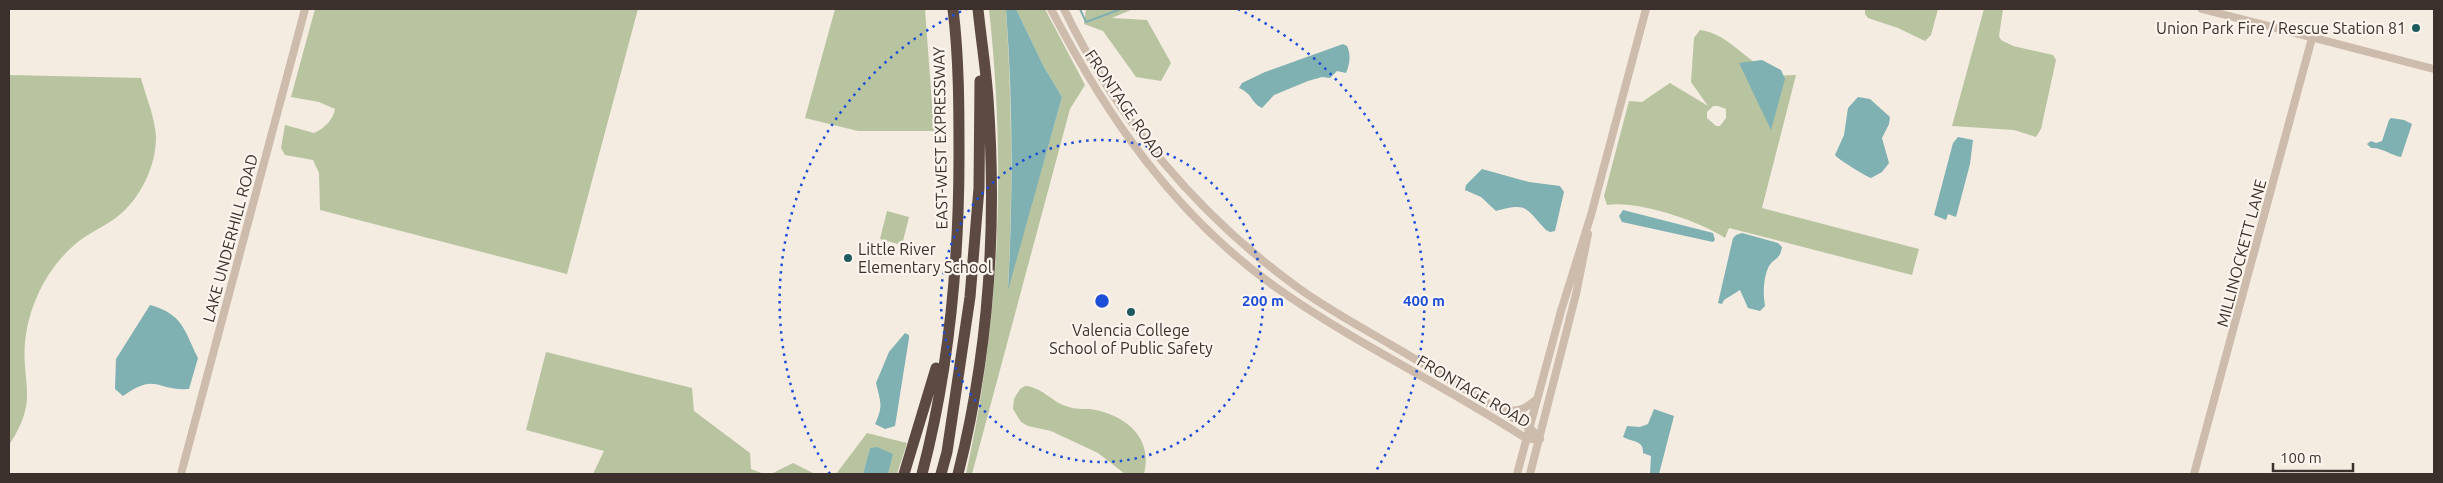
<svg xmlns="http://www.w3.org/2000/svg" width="2443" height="483" font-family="Ubuntu,sans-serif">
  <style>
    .green { fill: #b8c4a0; fill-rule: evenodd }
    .water { fill: #7fb0b2 }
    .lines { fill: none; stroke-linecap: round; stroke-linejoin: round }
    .stream { stroke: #7fb0b2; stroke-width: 2 }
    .minor { stroke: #cdbbac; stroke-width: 8 }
    .highway { stroke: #5c4a42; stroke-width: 11 }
    .ring { fill: none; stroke: #1d4ed8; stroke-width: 2.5; stroke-dasharray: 2.5 5 }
    .poi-dot { fill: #1f5a5e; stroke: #fbf5ee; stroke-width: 2 }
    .labels { text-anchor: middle; stroke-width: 4.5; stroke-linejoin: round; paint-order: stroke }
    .poi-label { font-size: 16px; fill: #3b302b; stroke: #fbf5ee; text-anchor: end }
    .street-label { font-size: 16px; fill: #3b302b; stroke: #fbf5ee }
    .centre { fill: #1d4ed8; stroke: #fbf5ee; stroke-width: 2.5 }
    .ring-label { font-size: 15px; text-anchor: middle; font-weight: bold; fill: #1d4ed8; stroke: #fbf5ee; stroke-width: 4.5; stroke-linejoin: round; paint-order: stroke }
  </style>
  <rect width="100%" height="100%" fill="#f4ebe1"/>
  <path class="green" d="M 315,9 L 638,9 L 567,274 L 320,210 L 319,173 L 313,160 L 285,155 L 281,148 L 285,125 L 314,133 C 325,128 333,120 335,109 L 319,102 L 291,97 Z
    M 835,9 L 925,9 L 934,131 L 858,131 L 805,118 Z
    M 989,9 L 1006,9 C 1012,102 1013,194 1008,287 L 1062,97 L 1044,67 L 1016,9 L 1045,9 L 1085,85 L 1070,109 L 972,474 L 966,474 C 1000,320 1006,165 989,9 Z
    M 1086,9 L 1133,9 L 1112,18 L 1147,20 L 1171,63 L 1161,81 L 1136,77 L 1103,31 L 1084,24 Z
    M 1865,9 L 1938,9 L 1931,35 L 1925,41 L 1898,28 L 1868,18 L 1865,14 Z
    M 1984,9 L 2003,9 L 1999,36 L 2001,40 L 2013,46 L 2053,55 L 2056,60 L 2041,129 L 2036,137 L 2014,130 L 1952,126 Z
    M 1700,30 C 1730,33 1750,68 1780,75 C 1784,76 1791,75 1796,75 L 1762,208 L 1919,249 L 1912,275 L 1729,228 L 1725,238 C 1700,221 1637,200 1607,205 L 1604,196 L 1629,101 L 1642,102 L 1670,83 L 1708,106 L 1691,82 L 1694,38 ZM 1713,106 L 1718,106 L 1726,109 L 1726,118 L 1720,126 L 1716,126 L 1707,118 L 1707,112 Z
    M 9,75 L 141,78 C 146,97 155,117 156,137 C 156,167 140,199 117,217 C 105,226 91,232 79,241 C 60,256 45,277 36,299 C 27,320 23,343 25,366 C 26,381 29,396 25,411 C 22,424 16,434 9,445 Z
    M 887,211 L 909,217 L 902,245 L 880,239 Z
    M 546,352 L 692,388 L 694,411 L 750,453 L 751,469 L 764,474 L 593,474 L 604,451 L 526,430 Z
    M 1025,386 C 1043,387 1052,403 1069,407 C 1077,410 1087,408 1096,410 C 1127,417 1153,438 1144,474 L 1125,474 L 1098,453 L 1051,431 L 1028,426 L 1021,422 L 1013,409 L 1014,399 L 1020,389 Z
    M 867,433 L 907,443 L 897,474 L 888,474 L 892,454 L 870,448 L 863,474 L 836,474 Z
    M 793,463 L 815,474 L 817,474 L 771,474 Z"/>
  <path class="water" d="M 1006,9 L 1016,9 L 1044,67 L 1062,97 L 1008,290 C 1013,196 1013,103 1006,9 Z
    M 1343,44 L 1347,46 C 1351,54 1350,64 1346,73 L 1337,71 L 1330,78 L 1322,77 L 1308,81 L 1274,95 L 1262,108 C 1250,102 1254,95 1239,88 L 1242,83 L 1265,72 Z
    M 1762,60 L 1781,70 L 1785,79 L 1771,130 L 1739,63 Z
    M 1858,97 L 1870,99 L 1890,117 L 1889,124 L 1882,138 L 1889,163 L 1882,172 L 1871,178 C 1867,177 1836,158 1835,155 L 1844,135 L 1848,108 Z
    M 2391,118 L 2404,120 L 2412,124 L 2401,157 C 2391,155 2381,147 2371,148 L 2367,144 L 2371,141 L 2376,143 L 2382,141 L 2389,120 Z
    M 1958,137 L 1973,140 L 1970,164 L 1956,217 L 1948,214 L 1946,220 L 1934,215 L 1953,143 Z
    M 1482,169 L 1529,182 L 1560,186 L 1564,192 L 1555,231 L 1550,232 L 1546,230 C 1525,208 1528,202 1496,211 L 1481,197 L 1465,190 L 1466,185 Z
    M 1623,210 L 1713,233 L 1715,240 L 1713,242 L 1622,222 L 1619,216 Z
    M 1742,233 L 1778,243 L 1782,247 C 1780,260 1774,258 1769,266 C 1763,278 1763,294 1765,306 L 1760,311 L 1748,308 L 1740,290 L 1724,300 L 1722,304 L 1718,303 L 1733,238 L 1736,235 Z
    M 150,305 C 183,314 184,330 198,358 L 189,389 C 155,391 157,372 123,396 L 115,389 L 116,359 Z
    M 905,333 L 909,335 L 909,338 L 896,420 L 895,426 L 885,429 L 875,424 C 884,405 880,401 876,383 L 889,352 Z
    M 1654,409 L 1674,416 L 1659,474 L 1650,474 L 1651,456 L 1643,453 C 1644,440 1632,442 1623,437 L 1627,426 L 1640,427 L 1648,424 Z
    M 877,447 L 893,454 L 888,474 L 863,474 L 870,448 Z"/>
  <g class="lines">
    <path class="stream" d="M 1080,9 L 1086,22 L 1121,9"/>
    <path class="minor" d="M 1051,9 C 1107,117 1174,214 1274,286 C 1354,343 1444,385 1527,439 L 1540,439
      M 1064,9 C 1117,119 1198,215 1297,287 C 1327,309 1361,327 1393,346 C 1439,373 1484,401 1530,428 L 1540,439
      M 2202,9 L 2434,69
      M 1503,409 C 1518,413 1525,409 1537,399
      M 181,474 L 305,9
      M 1517,474 L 1561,311 L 1591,215 L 1646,9
      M 1530,474 L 1576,294 L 1588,234
      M 2194,474 L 2312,38"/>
    <path class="highway" d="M 904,474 L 936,368
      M 922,474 C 949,371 959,263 959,156 C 959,107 959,58 953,9
      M 941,474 L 947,452 L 970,297 L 979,188 L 980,81
      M 958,474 C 989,352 997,225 988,99 C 986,69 981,39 978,9"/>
  </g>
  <g class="ring">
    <circle cx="1102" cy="301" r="161"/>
    <path d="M830 474A322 322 0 0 1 966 9M1238 9A322 322 0 0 1 1374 474"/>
  </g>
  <g class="poi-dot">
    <circle cx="2416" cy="28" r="5"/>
    <circle cx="848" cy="258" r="5"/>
    <circle cx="1131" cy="312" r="5"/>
  </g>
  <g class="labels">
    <g class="poi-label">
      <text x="2406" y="34">Union Park Fire / Rescue Station 81</text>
      <text x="858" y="255" text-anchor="start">Little River<tspan x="858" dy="18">Elementary School</tspan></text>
      <text x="1131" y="336" text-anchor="middle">Valencia College<tspan x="1131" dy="18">School of Public Safety</tspan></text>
    </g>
    <g class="street-label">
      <text transform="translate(1125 104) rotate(56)" y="6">FRONTAGE ROAD</text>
      <text transform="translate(940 138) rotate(-91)" y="6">EAST-WEST EXPRESSWAY</text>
      <text transform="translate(230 238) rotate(-75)" y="6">LAKE UNDERHILL ROAD</text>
      <text transform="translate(2241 253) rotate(-75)" y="6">MILLINOCKETT LANE</text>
      <text transform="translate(1474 391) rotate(30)" y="6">FRONTAGE ROAD</text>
    </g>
  </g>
  <circle cx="1102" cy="301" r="8" class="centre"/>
  <g class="ring-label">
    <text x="1263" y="306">200 m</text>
    <text x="1424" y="306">400 m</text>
  </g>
  <rect width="2443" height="483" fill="none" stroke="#3b302b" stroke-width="20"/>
  <path d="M2273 463v8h80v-8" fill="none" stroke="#3b302b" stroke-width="2.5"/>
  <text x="2280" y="463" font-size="15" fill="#3b302b" stroke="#fbf5ee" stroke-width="4" paint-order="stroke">100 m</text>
</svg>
